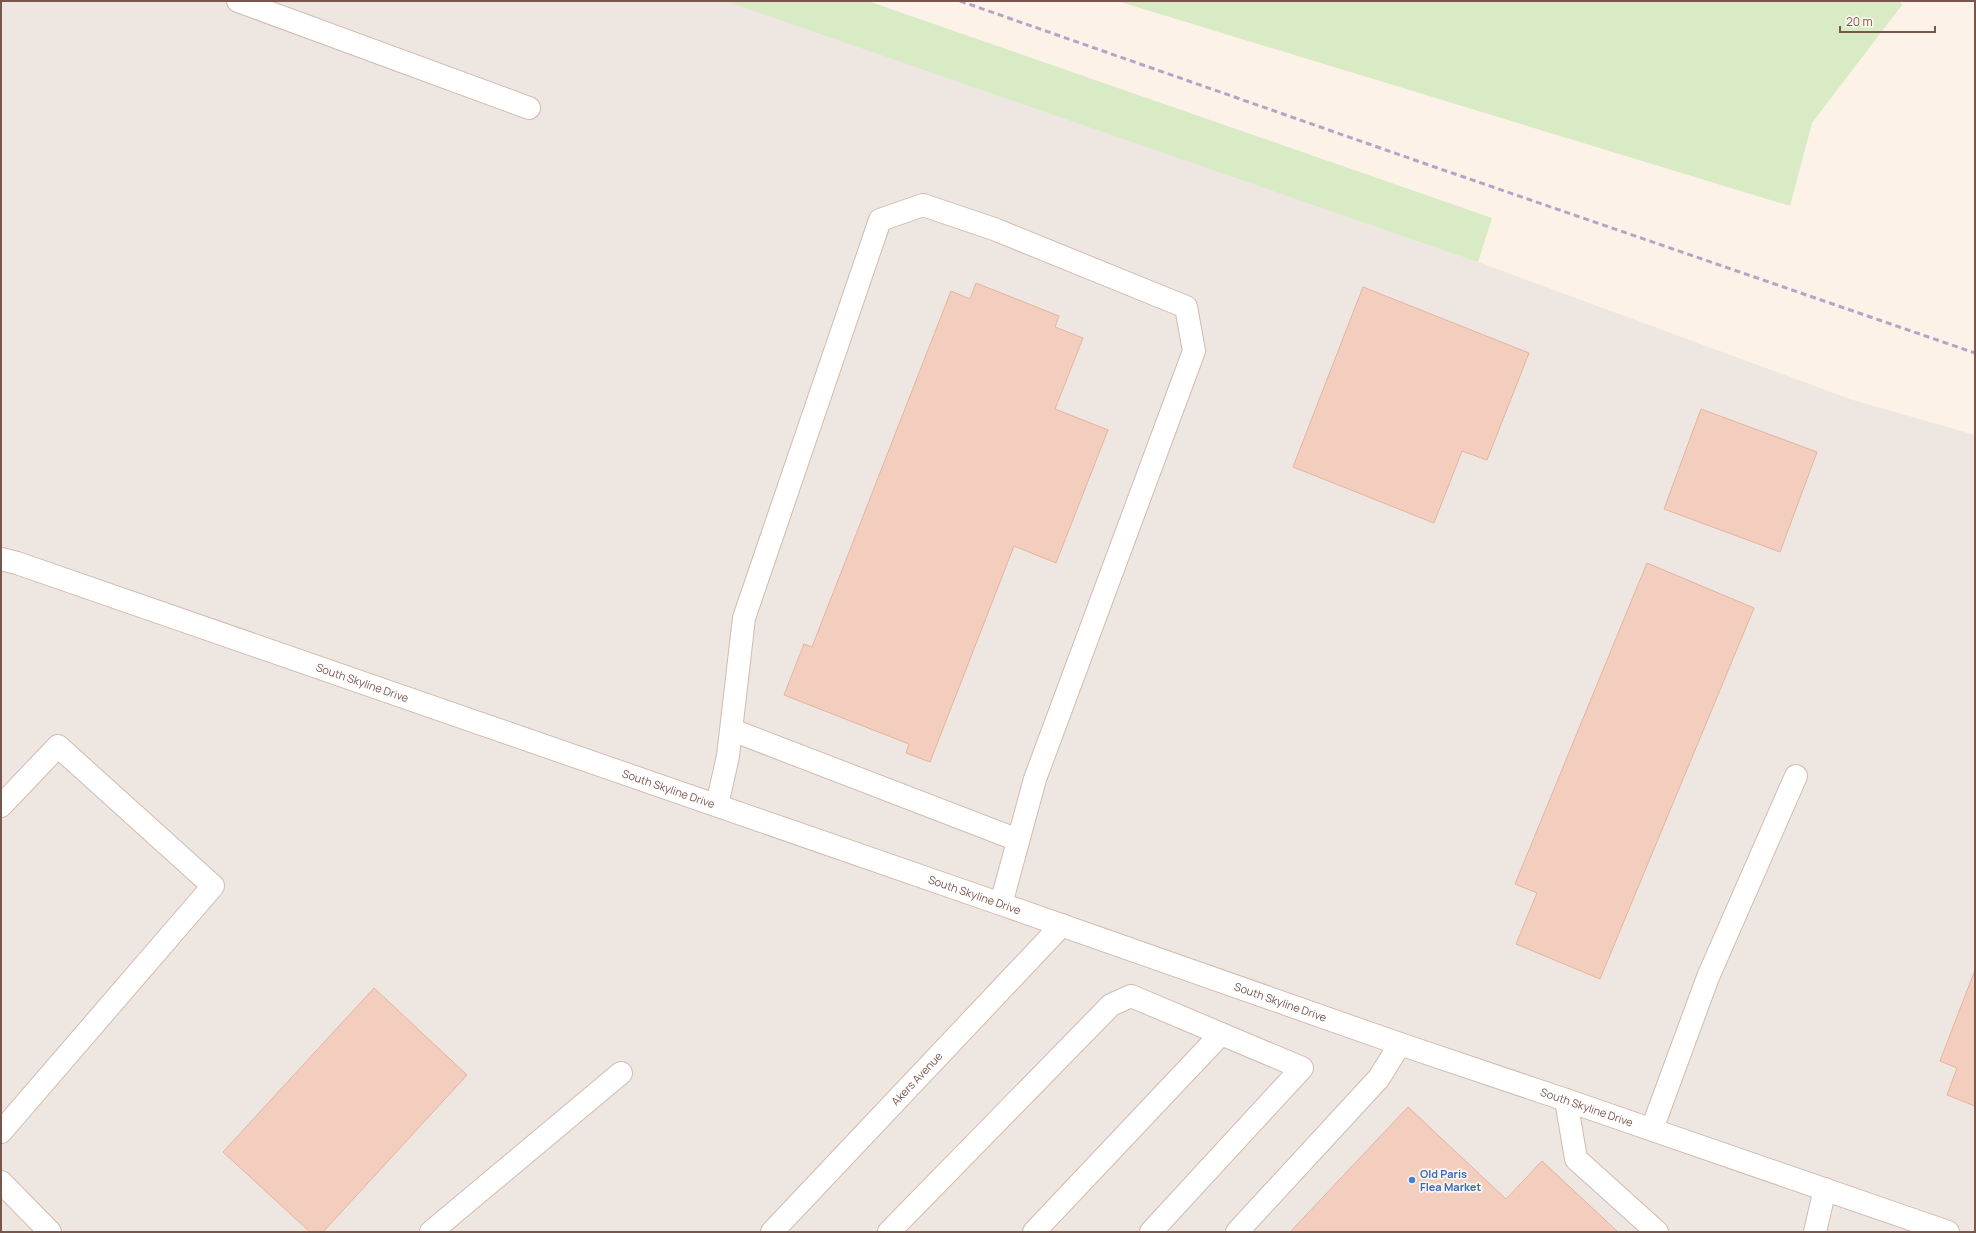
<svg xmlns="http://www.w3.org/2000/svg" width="1976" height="1233" font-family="Manrope,sans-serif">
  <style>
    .industrial { fill: #ede6e1 }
    .green { fill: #d8ebc5 }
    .building { fill: #f3cebe; stroke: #e6b39e }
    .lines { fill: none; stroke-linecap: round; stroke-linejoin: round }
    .minor-casing { stroke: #d2bbaf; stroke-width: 24 }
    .minor { stroke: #fff; stroke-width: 22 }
    .rail { stroke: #b4a4c8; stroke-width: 3; stroke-dasharray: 6 4; stroke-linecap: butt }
    .shop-dot { fill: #3f7fe0; stroke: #fff7ee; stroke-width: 1.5 }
    .labels { text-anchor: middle; stroke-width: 3.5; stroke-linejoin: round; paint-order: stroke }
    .street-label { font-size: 11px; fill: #78564b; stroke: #fff7ee }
    .shop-label { font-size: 11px; font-weight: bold; fill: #366cbe; stroke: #fff7ee; text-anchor: start }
  </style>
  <rect width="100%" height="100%" fill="#fdf2e7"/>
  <path class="industrial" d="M 1,1 L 738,1 L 1160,145 L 1853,400 L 1975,435 L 1975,1232 L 1,1232 Z"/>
  <path class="green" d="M 725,1 L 868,1 L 1492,218 L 1478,262 Z
    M 1117,1 L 1900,1 L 1902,5 L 1812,123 L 1790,206 Z"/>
  <path class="building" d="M 976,283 L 1059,316 L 1055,327 L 1083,338 L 1055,409 L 1108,430 L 1056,563 L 1014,546 L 930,762 L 906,753 L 909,744 L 784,695 L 804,644 L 812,647 L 951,291 L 970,299 Z
    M 1363,287 L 1529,353 L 1487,460 L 1462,451 L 1434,523 L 1293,467 Z
    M 1701,409 L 1817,452 L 1780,552 L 1664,509 Z
    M 1647,563 L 1754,608 L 1600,979 L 1516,944 L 1537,893 L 1515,884 Z
    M 1975,970 L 1975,1106 L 1947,1095 L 1957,1068 L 1940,1061 Z
    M 374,988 L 467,1075 L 323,1232 L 310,1232 L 223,1152 Z
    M 1408,1107 L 1506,1199 L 1542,1161 L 1618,1232 L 1290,1232 Z"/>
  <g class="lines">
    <defs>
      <g id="minor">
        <path d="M 238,1 L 529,108"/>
        <path id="s1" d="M 1,559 L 17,563 L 1001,904 L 1400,1044 L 1566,1100 L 1948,1232"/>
        <path d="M 732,730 L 1018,840"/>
        <path d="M 717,805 L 728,756 L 744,618 L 880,220 L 923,205 L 994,229 L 1186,307 L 1194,351 L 1035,779 L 1001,904"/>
        <path d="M 1,806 L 58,746 L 213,886 L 1,1132"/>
        <path d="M 1566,1100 L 1576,1159 L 1657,1232"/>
        <path d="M 1652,1129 L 1708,977 L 1796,776"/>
        <path d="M 1,1182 L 50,1232"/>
        <path d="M 431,1232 L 621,1073"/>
        <path id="s2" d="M 772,1232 L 1062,925"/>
        <path d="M 889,1232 L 1111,1005 L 1131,996 L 1302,1068 L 1151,1232"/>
        <path d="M 1034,1232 L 1221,1034"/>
        <path d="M 1237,1232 L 1379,1078 L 1400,1044"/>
        <path d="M 1815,1232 L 1825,1189"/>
      </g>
    </defs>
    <use href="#minor" class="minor-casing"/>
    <use href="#minor" class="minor"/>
    <path class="rail" d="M 960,1 L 1426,164 L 1975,353"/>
  </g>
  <circle class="shop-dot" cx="1412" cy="1180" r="4"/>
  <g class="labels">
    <g class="street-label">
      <text dy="4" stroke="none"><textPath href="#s1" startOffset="382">South Skyline Drive</textPath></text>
      <text dy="4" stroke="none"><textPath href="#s1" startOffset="706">South Skyline Drive</textPath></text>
      <text dy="4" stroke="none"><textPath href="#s1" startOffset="1030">South Skyline Drive</textPath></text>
      <text dy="4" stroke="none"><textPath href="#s1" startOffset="1354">South Skyline Drive</textPath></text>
      <text dy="4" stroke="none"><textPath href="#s2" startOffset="211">Akers Avenue</textPath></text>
      <text dy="4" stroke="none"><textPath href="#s1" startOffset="1678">South Skyline Drive</textPath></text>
    </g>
    <g class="shop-label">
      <text x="1420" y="1178">Old Paris<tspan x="1420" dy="13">Flea Market</tspan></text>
    </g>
  </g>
  <rect width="1976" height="1233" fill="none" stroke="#78564b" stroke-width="4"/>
  <path d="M1840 26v6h95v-6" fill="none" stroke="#78564b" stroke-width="2"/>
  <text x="1846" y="26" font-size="12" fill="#78564b" stroke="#fff7ee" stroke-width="3" paint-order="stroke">20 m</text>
</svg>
